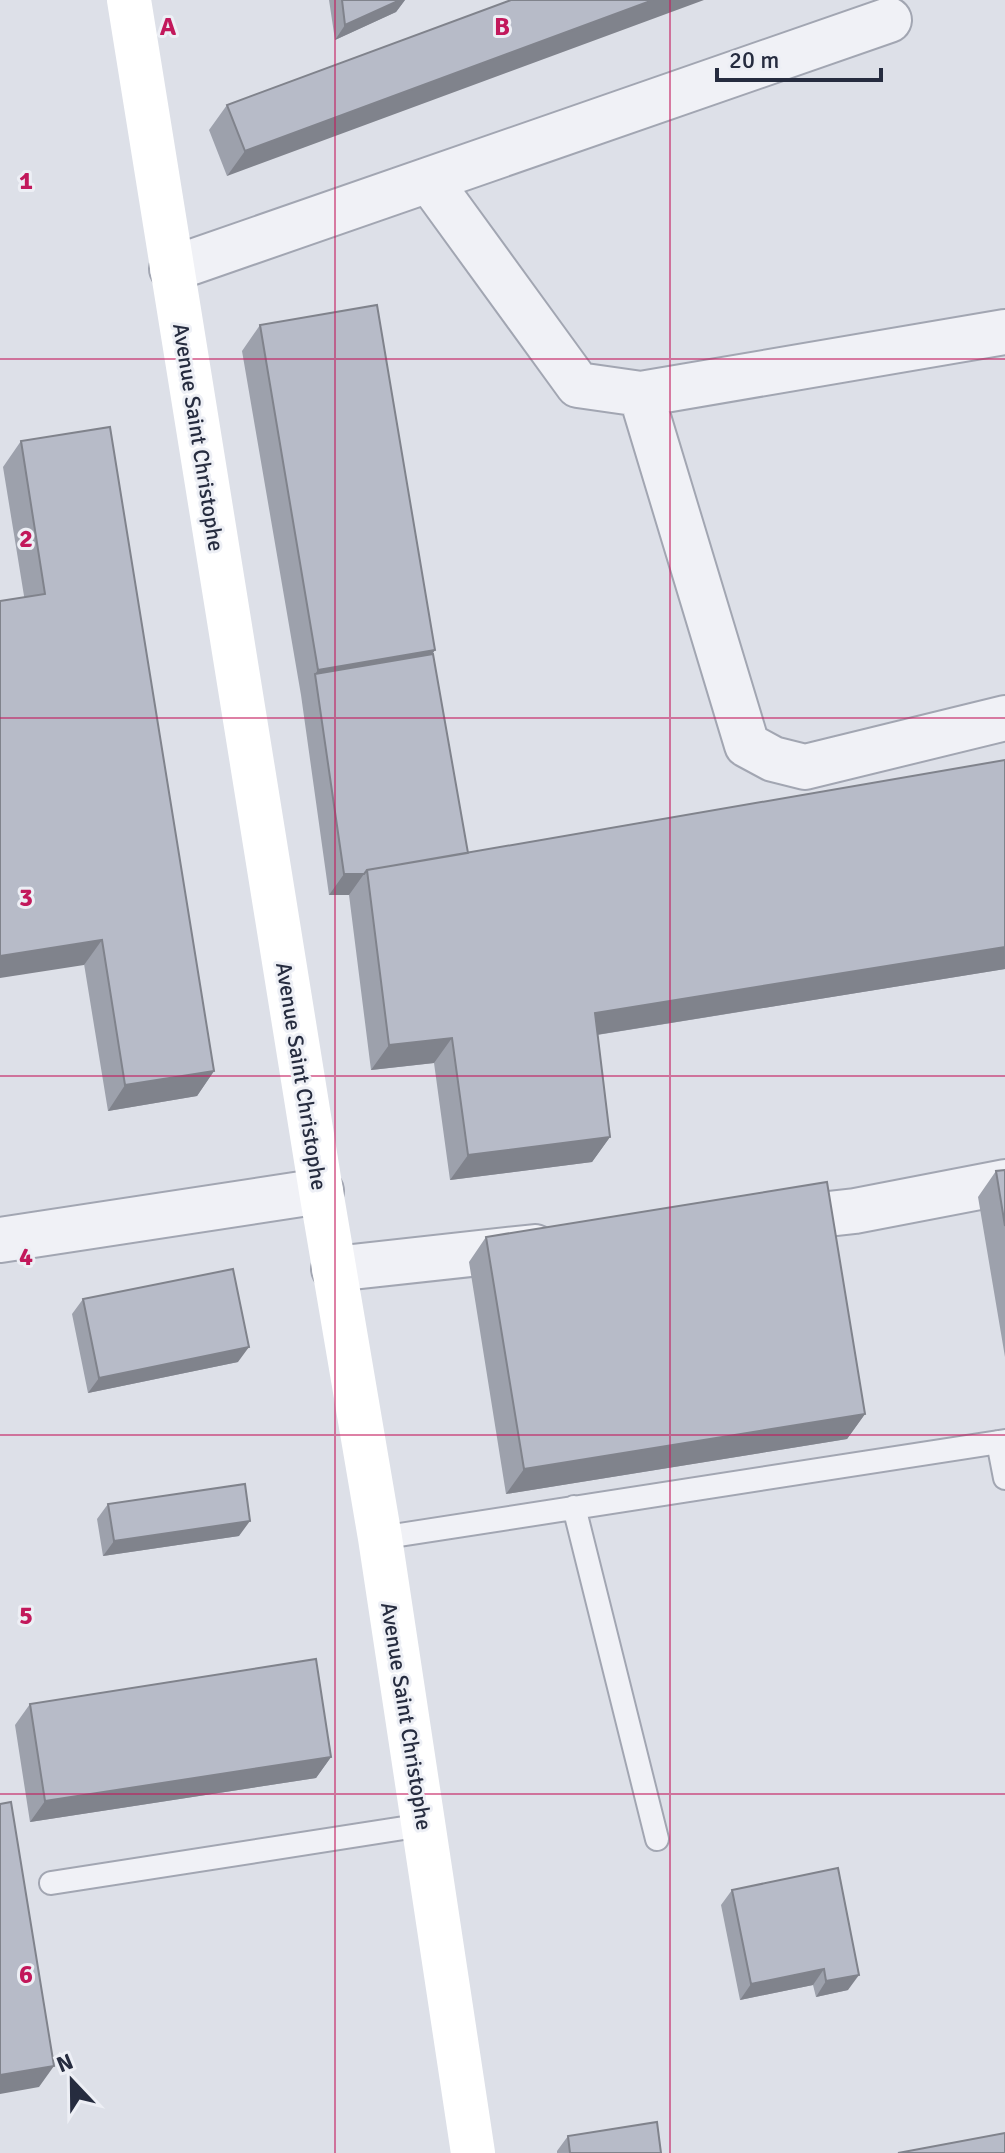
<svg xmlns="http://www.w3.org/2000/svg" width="1005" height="2153" font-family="Signika,sans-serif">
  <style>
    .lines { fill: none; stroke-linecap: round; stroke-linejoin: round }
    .lane-casing { stroke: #a2a6b2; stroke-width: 26 }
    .street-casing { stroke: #a2a6b2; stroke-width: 48 }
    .lane { stroke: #f0f1f6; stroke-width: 22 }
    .street { stroke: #f0f1f6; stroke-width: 44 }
    .secondary { stroke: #fff; stroke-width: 44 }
    .wall { fill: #9da1ac }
    .shaded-wall { fill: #80838c }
    .building { fill: #b7bbc8; stroke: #80838c; stroke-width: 2 }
    .grid { fill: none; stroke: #c2185b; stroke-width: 2; stroke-opacity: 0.55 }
    .labels { text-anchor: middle; stroke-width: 6; stroke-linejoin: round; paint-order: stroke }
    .street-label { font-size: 22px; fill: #262c3f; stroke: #edeff5 }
    .grid-label { font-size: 26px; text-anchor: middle; font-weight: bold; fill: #c2185b; stroke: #edeff5; stroke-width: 6; stroke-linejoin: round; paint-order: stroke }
  </style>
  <rect width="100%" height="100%" fill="#dde0e8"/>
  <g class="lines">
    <defs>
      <path id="lane" d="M 998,1442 L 1005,1478
        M 574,1507 L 657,1839
        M 380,1538 L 1005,1441
        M 51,1883 L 423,1825"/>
      <path id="street" d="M 429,180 L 578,385 L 641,394 L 1005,332
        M 172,269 L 889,20
        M 641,394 L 747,745 L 773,759 L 805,767 L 1005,718
        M 774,1220 L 855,1211 L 1005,1182
        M 0,1240 L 321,1191
        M 334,1269 L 535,1247"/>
    </defs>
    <use href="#lane" class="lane-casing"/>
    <use href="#street" class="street-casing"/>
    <use href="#lane" class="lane"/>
    <use href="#street" class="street"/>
    <path class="secondary" d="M 129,0 L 321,1191 L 380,1538 L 473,2153"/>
  </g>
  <path class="wall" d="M 329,0 L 405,0 L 396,12 L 335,40 Z
    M 511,0 L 227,176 L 209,130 L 227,105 Z
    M 260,325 L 433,654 L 468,853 L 1005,760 L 1005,969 L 597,1035 L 610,1137 L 592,1162 L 450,1180 L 434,1063 L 371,1070 L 349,895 L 329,895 L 301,695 L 242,351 Z
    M 21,441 L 214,1071 L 197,1096 L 108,1111 L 3,467 Z
    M 1005,1170 L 1005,1357 L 978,1197 L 996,1171 Z
    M 486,1237 L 865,1414 L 847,1439 L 506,1494 L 469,1262 Z
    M 83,1299 L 238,1362 L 88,1393 L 72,1314 Z
    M 108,1504 L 239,1536 L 103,1556 L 97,1519 Z
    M 30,1704 L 331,1757 L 316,1778 L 30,1822 L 15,1725 Z
    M 732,1890 L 848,1990 L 816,1997 L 813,1985 L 740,2000 L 721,1905 Z
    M 568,2136 L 661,2153 L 557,2153 L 557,2151 Z"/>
  <path class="shaded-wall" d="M 400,0 L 405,0 L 396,12 L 335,40 L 345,25 Z
    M 653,0 L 704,0 L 227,176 L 245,151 Z
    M 435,650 L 418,675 L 315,674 L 318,670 Z
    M 344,874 L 364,874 L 349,895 L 329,895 Z
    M 102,940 L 84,965 L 0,978 L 0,956 Z
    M 1005,947 L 1005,969 L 577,1038 L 595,1013 Z
    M 452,1038 L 434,1063 L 371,1070 L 389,1045 Z
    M 214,1071 L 197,1096 L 108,1111 L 125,1085 Z
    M 610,1137 L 592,1162 L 450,1180 L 468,1155 Z
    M 249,1347 L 238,1362 L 88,1393 L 99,1378 Z
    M 865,1414 L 847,1439 L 506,1494 L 524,1469 Z
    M 250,1521 L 239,1536 L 103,1556 L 114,1541 Z
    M 331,1757 L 316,1778 L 30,1822 L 45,1801 Z
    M 824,1969 L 813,1985 L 740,2000 L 751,1984 Z
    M 859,1975 L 848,1990 L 816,1997 L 826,1981 Z
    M 54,2066 L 39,2087 L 0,2094 L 0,2075 Z"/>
  <path class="building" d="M 342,0 L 400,0 L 345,25 Z
    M 511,0 L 653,0 L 245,151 L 227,105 Z
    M 377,305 L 435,650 L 318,670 L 260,325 Z
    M 110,427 L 214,1071 L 125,1085 L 102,940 L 0,956 L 0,601 L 45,594 L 21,441 Z
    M 433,654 L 468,853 L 367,870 L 364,874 L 344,874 L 315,674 Z
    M 1005,760 L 1005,947 L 595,1013 L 610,1137 L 468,1155 L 452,1038 L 389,1045 L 367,870 Z
    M 1005,1170 L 1005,1226 L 996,1171 Z
    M 827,1182 L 865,1414 L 524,1469 L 486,1237 Z
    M 233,1269 L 249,1347 L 99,1378 L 83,1299 Z
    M 245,1484 L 250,1521 L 114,1541 L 108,1504 Z
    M 316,1659 L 331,1757 L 45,1801 L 30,1704 Z
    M 11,1802 L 54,2066 L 0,2075 L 0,1804 Z
    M 838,1868 L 859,1975 L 826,1981 L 824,1969 L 751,1984 L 732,1890 Z
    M 657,2122 L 661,2153 L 570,2153 L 568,2136 Z
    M 1005,2133 L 1005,2153 L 898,2153 Z"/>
  <path class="grid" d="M 335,0 L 335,2153M 670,0 L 670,2153M 0,359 L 1005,359M 0,718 L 1005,718M 0,1076 L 1005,1076M 0,1435 L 1005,1435M 0,1794 L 1005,1794"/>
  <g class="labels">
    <g class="street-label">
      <text transform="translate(199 437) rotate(81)" y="8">Avenue Saint Christophe</text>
      <text transform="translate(302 1076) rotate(81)" y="8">Avenue Saint Christophe</text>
      <text transform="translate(407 1716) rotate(81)" y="8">Avenue Saint Christophe</text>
    </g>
  </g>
  <g class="grid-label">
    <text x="168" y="35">A</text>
    <text x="502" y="35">B</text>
    <text x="26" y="189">1</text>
    <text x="26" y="547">2</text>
    <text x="26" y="906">3</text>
    <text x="26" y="1265">4</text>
    <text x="26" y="1624">5</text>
    <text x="26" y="1983">6</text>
  </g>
  <g transform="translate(72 2081) rotate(338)" stroke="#edeff5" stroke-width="6" paint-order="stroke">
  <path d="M0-6L14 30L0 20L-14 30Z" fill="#262c3f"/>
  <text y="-12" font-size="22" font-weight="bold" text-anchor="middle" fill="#262c3f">N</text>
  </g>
  <path d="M717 68v12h164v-12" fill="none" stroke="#262c3f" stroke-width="4"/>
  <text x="729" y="68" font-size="24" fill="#262c3f" stroke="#edeff5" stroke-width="6" paint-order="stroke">20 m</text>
</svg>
